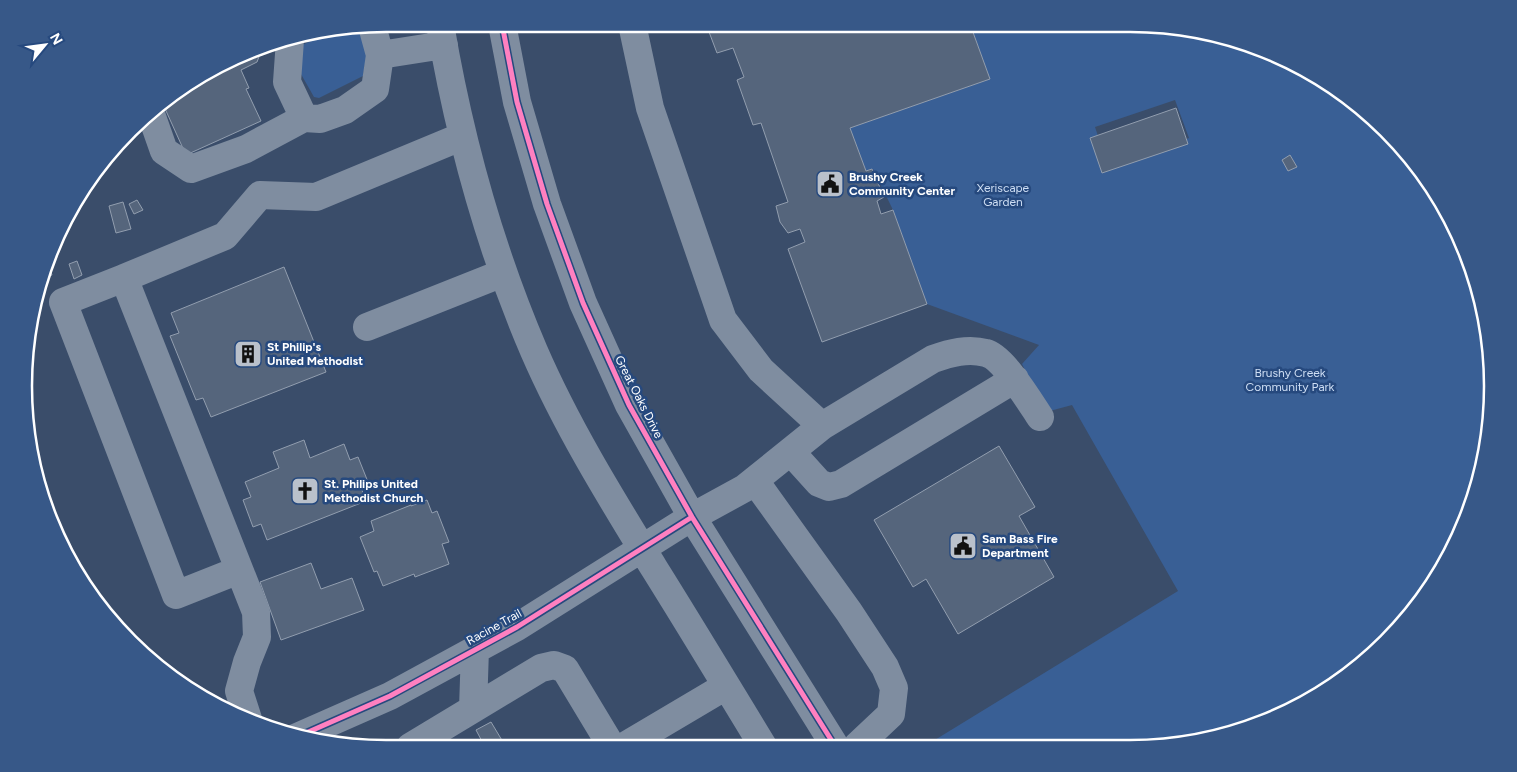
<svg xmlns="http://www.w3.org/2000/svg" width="1517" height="772" font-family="Figtree,sans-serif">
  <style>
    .green { fill: #395f95; fill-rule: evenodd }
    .building { fill: #55657c; stroke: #929eaf }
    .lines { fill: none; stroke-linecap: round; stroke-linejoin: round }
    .minor { stroke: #7f8da0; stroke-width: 28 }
    .cycleway-casing { stroke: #26497e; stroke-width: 8 }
    .cycleway { stroke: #ff80c0; stroke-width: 5 }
    .labels { text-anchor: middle; stroke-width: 5; stroke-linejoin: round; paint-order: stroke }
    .poi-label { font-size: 12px; font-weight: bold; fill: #fff; stroke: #26497e; text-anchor: start }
    .park-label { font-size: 12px; fill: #cedef4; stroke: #26497e }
    .street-label { font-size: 12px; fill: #fff; stroke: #26497e }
    .rim { fill: none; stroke: #fff; stroke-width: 2.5 }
  </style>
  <rect width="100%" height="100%" fill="#3a4d6a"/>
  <path class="green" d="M 970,24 L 1154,25 L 1224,36 L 1291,61 L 1351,98 L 1403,147 L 1445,205 L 1474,269 L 1490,338 L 1492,409 L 1481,479 L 1456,546 L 1418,607 L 1351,674 L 1269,721 L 1179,745 L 925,746 L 1178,591 L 1072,405 L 1046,412 L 1022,364 L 1039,345 L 927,304 L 893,210 L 873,169 L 866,171 L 850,128 L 990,79 ZM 1175,100 L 1189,138 L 1109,169 L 1095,127 Z
    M 358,29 L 367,53 L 363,76 L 319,98 L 314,97 L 297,67 L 302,45 L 328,33 Z"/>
  <path class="building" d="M 706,24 L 970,24 L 990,79 L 850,128 L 866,171 L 872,169 L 884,197 L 877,201 L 881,214 L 893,210 L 927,304 L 822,342 L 788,249 L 805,242 L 800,229 L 788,233 L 780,222 L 776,206 L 788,202 L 761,123 L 753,125 L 737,80 L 744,77 L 733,48 L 717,53 Z
    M 263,46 L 257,62 L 241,70 L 249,88 L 246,89 L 261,121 L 186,155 L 162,102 L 165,99 Z
    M 1176,108 L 1188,144 L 1102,173 L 1090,138 Z
    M 1290,155 L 1297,167 L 1288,171 L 1282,160 Z
    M 137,200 L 143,210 L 134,214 L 129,204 Z
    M 123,202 L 131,229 L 116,233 L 109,206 Z
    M 77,261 L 82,275 L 74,279 L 69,264 Z
    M 47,262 L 52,275 L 42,280 Z
    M 284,267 L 326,372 L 211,417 L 203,398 L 196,400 L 170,336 L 179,333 L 171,313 Z
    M 304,440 L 310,458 L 344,444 L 350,460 L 358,457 L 368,482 L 360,485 L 366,501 L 267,540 L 261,524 L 253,527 L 243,500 L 251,497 L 245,482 L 279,468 L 273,452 Z
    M 999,446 L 1035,507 L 1019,516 L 1054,577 L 958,634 L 926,579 L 913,587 L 874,520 Z
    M 427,500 L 432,513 L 437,511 L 449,542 L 442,544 L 449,564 L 415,577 L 414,574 L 383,586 L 377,571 L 374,572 L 360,537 L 374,531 L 371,521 L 411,505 L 411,506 Z
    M 311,563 L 321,589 L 352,578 L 364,610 L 281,640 L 260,582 Z
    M 491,722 L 506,747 L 485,747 L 476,730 Z"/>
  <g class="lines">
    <path class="minor" d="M 440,24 C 459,136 489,246 534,351 C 567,427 611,498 654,568 C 691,627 727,687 763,746
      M 502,24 L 517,102 L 547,204 L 583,303 L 629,405 L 692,517 L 835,746
      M 632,24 L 650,108 L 723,320 L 761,370 L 822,426
      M 290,40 L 287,82 L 304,118 L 320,119 L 345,110 L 375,89 L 380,55 L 372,26
      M 380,55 L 444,45
      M 151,114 L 164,151 L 191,169 L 246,149 L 304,118
      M 124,278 L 225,236 L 260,195 L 316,197 L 463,136
      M 367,327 L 503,273
      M 791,452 L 819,483 L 829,487 L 841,484 L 1015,379
      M 755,481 L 849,612 L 885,667 L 894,688 L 891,714 L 857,746
      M 239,570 L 176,595 L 63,302 L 124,278 L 256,612 L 257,637 L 247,662 L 239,691 L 248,719
      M 473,709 L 541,668 L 554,665 L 565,669 L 612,747
      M 297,737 L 390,696 L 517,627 L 692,517 L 745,488 L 822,426 L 933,359 C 950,353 968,348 986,353 C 1003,357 1030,402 1040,417
      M 410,747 L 473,709 L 475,649
      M 623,747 L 726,686"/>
    <defs>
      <path id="cycleway" d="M 502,24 L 517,102 L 547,204 L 583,303 L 629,405 L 692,517 L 835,746
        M 297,737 L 390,696 L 517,627 L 692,517"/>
    </defs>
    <use href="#cycleway" class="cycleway-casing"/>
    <use href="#cycleway" class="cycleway"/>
  </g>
  <defs>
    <symbol id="civic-square" viewBox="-11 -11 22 22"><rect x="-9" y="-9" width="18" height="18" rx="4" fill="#bac1cb" stroke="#26497e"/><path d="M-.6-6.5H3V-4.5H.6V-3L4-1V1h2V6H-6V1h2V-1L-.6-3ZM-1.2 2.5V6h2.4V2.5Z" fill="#111"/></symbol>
    <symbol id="building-square" viewBox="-11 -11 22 22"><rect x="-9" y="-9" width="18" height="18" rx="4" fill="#bac1cb" stroke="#26497e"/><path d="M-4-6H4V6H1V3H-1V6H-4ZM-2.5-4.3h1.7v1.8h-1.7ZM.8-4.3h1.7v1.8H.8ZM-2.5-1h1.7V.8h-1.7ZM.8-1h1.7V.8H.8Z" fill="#111"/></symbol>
    <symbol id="church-square" viewBox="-11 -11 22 22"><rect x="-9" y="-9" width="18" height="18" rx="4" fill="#bac1cb" stroke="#26497e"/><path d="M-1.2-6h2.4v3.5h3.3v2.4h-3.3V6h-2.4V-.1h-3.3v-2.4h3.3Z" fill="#111"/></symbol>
  </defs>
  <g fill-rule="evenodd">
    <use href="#civic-square" x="814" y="168" width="32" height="32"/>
    <use href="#building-square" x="232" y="338" width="32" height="32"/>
    <use href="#church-square" x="289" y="475" width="32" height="32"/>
    <use href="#civic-square" x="947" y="530" width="32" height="32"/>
  </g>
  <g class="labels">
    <g class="poi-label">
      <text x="849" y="181">Brushy Creek<tspan x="849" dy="14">Community Center</tspan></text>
      <text x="267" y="351">St Philip's<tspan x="267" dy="14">United Methodist</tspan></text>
      <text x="324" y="488">St. Philips United<tspan x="324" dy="14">Methodist Church</tspan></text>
      <text x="982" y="543">Sam Bass Fire<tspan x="982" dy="14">Department</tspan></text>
    </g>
    <g class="park-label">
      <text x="1003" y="192">Xeriscape<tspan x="1003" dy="14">Garden</tspan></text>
      <text x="1290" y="377">Brushy Creek<tspan x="1290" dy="14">Community Park</tspan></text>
    </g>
    <g class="street-label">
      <text transform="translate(639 397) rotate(63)" y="4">Great Oaks Drive</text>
      <text transform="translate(494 627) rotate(-29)" y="4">Racine Trail</text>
    </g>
  </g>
  <path d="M0 0H1517V772H0ZM386 32H1130A354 354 0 0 1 1484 386V386A354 354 0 0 1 1130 740H386A354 354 0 0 1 32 386V386A354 354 0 0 1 386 32Z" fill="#375888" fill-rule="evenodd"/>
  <path class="rim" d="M386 32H1130A354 354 0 0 1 1484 386V386A354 354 0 0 1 1130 740H386A354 354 0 0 1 32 386V386A354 354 0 0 1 386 32Z"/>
  <g transform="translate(45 45) rotate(61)" stroke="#26497e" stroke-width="4" paint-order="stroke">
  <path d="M0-4L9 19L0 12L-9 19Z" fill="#ffffff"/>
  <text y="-8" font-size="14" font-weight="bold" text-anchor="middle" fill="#ffffff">N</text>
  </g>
</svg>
